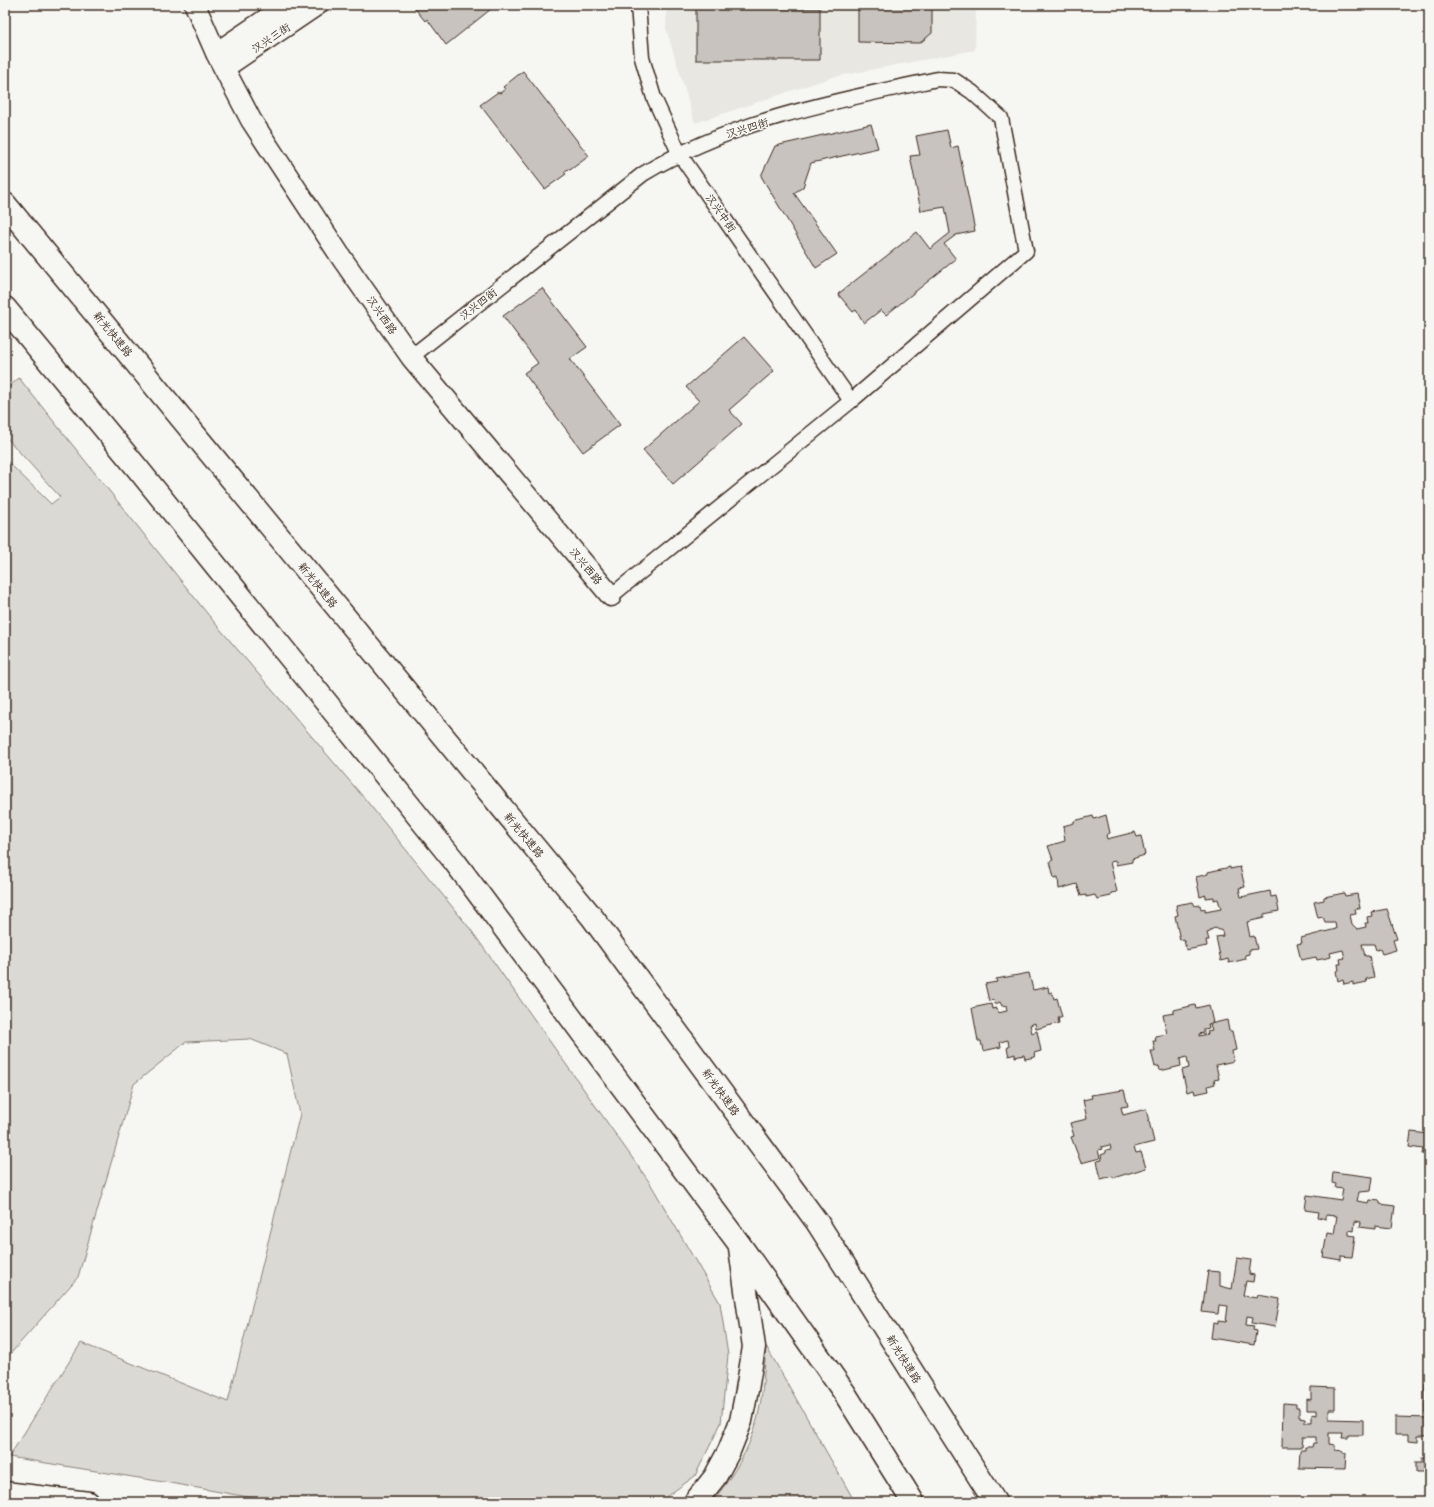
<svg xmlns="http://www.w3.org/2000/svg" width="1434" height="1507" font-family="Kalam,'LXGW WenKai TC',sans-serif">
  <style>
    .built { fill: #e8e7e2 }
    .green { fill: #dad9d3; stroke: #8a8278 }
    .building { fill: #c8c3be; stroke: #3b2a1e }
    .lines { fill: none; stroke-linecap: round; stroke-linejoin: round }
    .street-casing { stroke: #3b2a1e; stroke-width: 17 }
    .secondary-casing { stroke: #3b2a1e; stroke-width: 23 }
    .highway-casing { stroke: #3b2a1e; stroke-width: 25 }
    .street { stroke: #f6f6f2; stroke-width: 14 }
    .secondary { stroke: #f6f6f2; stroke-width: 20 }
    .highway { stroke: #f6f6f2; stroke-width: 22 }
    .labels { text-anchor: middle; stroke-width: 3; stroke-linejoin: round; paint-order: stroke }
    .street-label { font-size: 11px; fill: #3b2a1e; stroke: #f6f6f2 }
  </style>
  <rect width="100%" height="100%" fill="#f6f6f2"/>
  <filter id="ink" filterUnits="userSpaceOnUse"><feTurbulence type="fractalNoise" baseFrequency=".025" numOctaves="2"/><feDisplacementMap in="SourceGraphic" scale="8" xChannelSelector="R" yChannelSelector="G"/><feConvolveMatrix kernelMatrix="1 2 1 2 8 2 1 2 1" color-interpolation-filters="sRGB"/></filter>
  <g filter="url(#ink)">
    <path class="built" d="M 667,5 L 976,5 L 975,50 L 833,77 L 695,123 L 666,28 Z"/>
    <path class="green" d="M 19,378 L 214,622 L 365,799 L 471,930 L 650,1183 L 720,1303 L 728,1355 L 721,1423 L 695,1476 L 659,1502 L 276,1502 L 170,1483 L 9,1457 L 81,1343 L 228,1402 L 300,1114 L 287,1054 L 250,1039 L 186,1042 L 134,1084 L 78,1277 L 5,1360 L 5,459 L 51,504 L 60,497 L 5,436 L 5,390 Z
      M 766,1346 L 855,1502 L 712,1502 C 728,1482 743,1460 752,1436 C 762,1411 764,1374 766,1346 Z"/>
    <path class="building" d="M 412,5 L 489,5 L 491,9 L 446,45 L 427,19 L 425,21 Z
      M 696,5 L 744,5 L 744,8 L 820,8 L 820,60 L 696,60 Z
      M 858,5 L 932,5 L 932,33 L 920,43 L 858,42 Z
      M 523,71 L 589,156 L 570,170 L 568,169 L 564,172 L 566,174 L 545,189 L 480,105 L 498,92 L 500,93 L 505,89 L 503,87 Z
      M 871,124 L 878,148 L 811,163 L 803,187 L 794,193 L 837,254 L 816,268 L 761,176 L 775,146 Z
      M 947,130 L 951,148 L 958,146 L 975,231 L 956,235 L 944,244 L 956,259 L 886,315 L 881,310 L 864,323 L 856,310 L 853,312 L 838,294 L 917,232 L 930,249 L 950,233 L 945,207 L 921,211 L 910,156 L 920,155 L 916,136 Z
      M 542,288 L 587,347 L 570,359 L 620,425 L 583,452 L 524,373 L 538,363 L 503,316 Z
      M 744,337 L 774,371 L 729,410 L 742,424 L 673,484 L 643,450 L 699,401 L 686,387 Z
      M 1106,815 L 1110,833 L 1106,835 L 1107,839 L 1135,832 L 1137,837 L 1141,836 L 1145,855 L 1132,859 L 1132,862 L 1116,865 L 1116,861 L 1110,862 L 1117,892 L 1111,893 L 1111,896 L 1097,899 L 1095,895 L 1086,897 L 1086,895 L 1081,896 L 1077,884 L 1059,889 L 1058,877 L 1054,878 L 1050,861 L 1053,860 L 1048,846 L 1065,841 L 1063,826 L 1074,823 L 1074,821 L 1093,816 L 1094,819 Z
      M 1230,867 L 1230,869 L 1240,867 L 1245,887 L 1239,888 L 1241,897 L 1270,891 L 1271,897 L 1276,896 L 1279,911 L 1264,914 L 1264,918 L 1247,922 L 1250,937 L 1254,936 L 1257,949 L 1249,950 L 1249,954 L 1245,955 L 1246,959 L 1229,963 L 1228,959 L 1221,961 L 1216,937 L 1223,936 L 1222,931 L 1215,928 L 1210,930 L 1210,932 L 1207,933 L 1209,940 L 1206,940 L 1207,946 L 1186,950 L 1184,939 L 1180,940 L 1175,916 L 1178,915 L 1176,905 L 1193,902 L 1195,906 L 1200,905 L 1201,910 L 1205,909 L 1205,912 L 1221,909 L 1218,899 L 1214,900 L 1214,897 L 1206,898 L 1206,895 L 1200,897 L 1196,877 L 1208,874 L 1208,872 Z
      M 1344,893 L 1345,896 L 1357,894 L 1360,908 L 1355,909 L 1356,914 L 1350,915 L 1352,924 L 1357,929 L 1366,927 L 1365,923 L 1368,923 L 1367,917 L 1372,916 L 1371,912 L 1387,909 L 1397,939 L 1393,940 L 1396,950 L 1382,954 L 1380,949 L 1376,950 L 1374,944 L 1362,944 L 1365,956 L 1369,956 L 1374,977 L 1366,979 L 1367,982 L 1353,985 L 1353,982 L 1344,984 L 1343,979 L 1338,981 L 1336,971 L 1339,970 L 1338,964 L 1341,964 L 1340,959 L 1345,958 L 1343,950 L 1330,953 L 1331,957 L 1317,960 L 1316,957 L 1301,960 L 1297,944 L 1302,943 L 1301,938 L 1336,929 L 1335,922 L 1325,922 L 1323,917 L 1318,918 L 1314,902 L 1324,900 L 1324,897 Z
      M 1029,973 L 1033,990 L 1048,987 L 1049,993 L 1052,992 L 1054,999 L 1057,998 L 1062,1017 L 1058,1017 L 1059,1023 L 1036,1029 L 1035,1023 L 1030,1025 L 1032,1033 L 1037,1031 L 1041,1051 L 1034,1053 L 1035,1057 L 1025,1059 L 1024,1055 L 1015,1057 L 1015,1054 L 1009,1056 L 1007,1048 L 1009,1047 L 1008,1040 L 1000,1042 L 1001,1047 L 983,1051 L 981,1041 L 978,1041 L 972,1008 L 991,1004 L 992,1009 L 997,1008 L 998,1013 L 1007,1011 L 1006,1005 L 1002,1006 L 1000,1002 L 995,1004 L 994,1000 L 989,1001 L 985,984 L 997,982 L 996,979 Z
      M 1195,1005 L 1196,1008 L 1209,1005 L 1213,1023 L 1208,1024 L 1209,1028 L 1204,1029 L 1204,1033 L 1199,1034 L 1199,1036 L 1208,1034 L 1207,1031 L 1212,1030 L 1210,1024 L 1227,1020 L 1229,1031 L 1232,1031 L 1236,1050 L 1232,1051 L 1234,1061 L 1216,1065 L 1219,1079 L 1214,1080 L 1215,1084 L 1208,1086 L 1209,1091 L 1195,1094 L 1194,1090 L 1187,1092 L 1182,1070 L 1189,1068 L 1187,1057 L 1180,1059 L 1181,1066 L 1160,1071 L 1159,1066 L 1155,1067 L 1151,1051 L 1155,1051 L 1153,1041 L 1156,1041 L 1155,1036 L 1167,1034 L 1163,1015 L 1174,1013 L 1174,1010 Z
      M 1124,1090 L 1128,1106 L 1121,1107 L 1123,1115 L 1146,1109 L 1154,1142 L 1134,1147 L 1136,1153 L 1141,1152 L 1146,1168 L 1113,1178 L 1113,1176 L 1101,1179 L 1097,1161 L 1102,1160 L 1101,1155 L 1106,1153 L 1106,1150 L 1111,1149 L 1110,1145 L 1101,1147 L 1102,1149 L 1098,1150 L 1100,1158 L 1081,1163 L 1071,1137 L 1074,1136 L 1070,1123 L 1087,1119 L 1083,1100 L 1092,1098 L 1091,1095 Z
      M 1411,1132 L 1429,1134 L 1429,1155 L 1422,1154 L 1423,1149 L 1409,1147 Z
      M 1333,1172 L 1373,1177 L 1371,1191 L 1359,1192 L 1357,1201 L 1369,1203 L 1370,1200 L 1380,1201 L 1380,1204 L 1395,1206 L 1392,1228 L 1375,1226 L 1375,1229 L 1360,1227 L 1361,1222 L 1355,1221 L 1354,1231 L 1349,1230 L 1349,1235 L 1355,1236 L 1352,1257 L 1341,1256 L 1341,1260 L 1323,1257 L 1327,1233 L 1334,1234 L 1337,1216 L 1326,1215 L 1326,1219 L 1318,1217 L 1319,1212 L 1305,1210 L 1307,1195 L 1341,1200 L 1343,1189 L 1335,1188 L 1336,1184 L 1332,1183 Z
      M 1237,1258 L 1251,1260 L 1249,1274 L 1254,1275 L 1253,1282 L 1246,1281 L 1243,1296 L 1257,1298 L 1258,1295 L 1280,1299 L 1275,1327 L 1252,1323 L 1253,1317 L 1247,1316 L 1246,1325 L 1254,1326 L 1253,1330 L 1256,1331 L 1254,1345 L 1211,1338 L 1213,1323 L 1218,1324 L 1218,1321 L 1226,1322 L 1228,1306 L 1219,1305 L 1218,1314 L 1202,1312 L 1208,1271 L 1220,1272 L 1220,1286 L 1232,1289 Z
      M 1425,1383 L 1429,1383 L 1429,1413 L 1425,1413 Z
      M 1311,1387 L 1335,1388 L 1335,1409 L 1329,1409 L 1329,1419 L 1363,1420 L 1363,1435 L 1348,1435 L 1348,1438 L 1342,1438 L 1343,1433 L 1329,1433 L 1329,1444 L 1335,1445 L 1335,1450 L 1343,1451 L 1343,1453 L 1346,1453 L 1345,1469 L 1299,1468 L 1300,1450 L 1305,1450 L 1305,1447 L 1312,1447 L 1313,1443 L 1316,1443 L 1316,1437 L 1303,1437 L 1302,1447 L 1282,1447 L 1283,1403 L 1296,1404 L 1296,1408 L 1299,1408 L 1299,1417 L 1305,1418 L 1305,1422 L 1312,1422 L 1312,1414 L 1317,1415 L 1317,1410 L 1307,1410 L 1307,1399 L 1311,1400 Z
      M 1395,1417 L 1429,1418 L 1429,1472 L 1416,1472 L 1416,1462 L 1422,1462 L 1422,1458 L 1428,1458 L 1429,1436 L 1418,1436 L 1418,1442 L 1409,1441 L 1409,1434 L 1395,1434 Z"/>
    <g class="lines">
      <defs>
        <path id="street" d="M 638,5 L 642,58 L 654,98 L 680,155 L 851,401
          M 411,357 L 643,174 C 733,120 838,100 938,79 L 954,80 L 972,92 L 1001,118 L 1026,251 L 851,401 L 611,596"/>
        <path id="secondary" d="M 195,5 L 216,53 L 251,120 L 343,260 L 411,357 L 611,596
          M 216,53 L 287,5
          M 224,68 L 317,5
          M 5,1492 L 89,1502"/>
        <path id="highway" d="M 5,204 L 592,917 L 817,1222 L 995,1502
          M 5,308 L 138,469 L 455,862 L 740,1245 L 844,1392 L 913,1502
          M 695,1502 L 715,1477 L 729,1451 L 741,1421 L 747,1390 L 754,1347 L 740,1248"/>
      </defs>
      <use href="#street" class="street-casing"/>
      <use href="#secondary" class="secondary-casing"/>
      <use href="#highway" class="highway-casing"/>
      <use href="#street" class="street"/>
      <use href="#secondary" class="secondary"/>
      <use href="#highway" class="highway"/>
    </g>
  </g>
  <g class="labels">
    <g class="street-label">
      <text transform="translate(271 38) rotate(-34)" y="4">汉兴三街</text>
      <text transform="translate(747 128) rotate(-17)" y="4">汉兴四街</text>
      <text transform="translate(721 213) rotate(55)" y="4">汉兴中街</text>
      <text transform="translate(478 304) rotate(-38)" y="4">汉兴四街</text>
      <text transform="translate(382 315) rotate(55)" y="4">汉兴西路</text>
      <text transform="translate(113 334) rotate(51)" y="4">新光快速路</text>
      <text transform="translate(586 566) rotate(50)" y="4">汉兴西路</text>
      <text transform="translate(318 585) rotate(51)" y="4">新光快速路</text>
      <text transform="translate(524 835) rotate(50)" y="4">新光快速路</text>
      <text transform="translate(721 1092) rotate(54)" y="4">新光快速路</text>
      <text transform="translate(904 1359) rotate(58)" y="4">新光快速路</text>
    </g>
  </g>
  <rect width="1434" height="1507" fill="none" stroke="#f6f6f2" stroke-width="20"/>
  <rect x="10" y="10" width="1414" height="1487" fill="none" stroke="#3b2a1e" stroke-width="1.5" filter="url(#ink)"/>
</svg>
